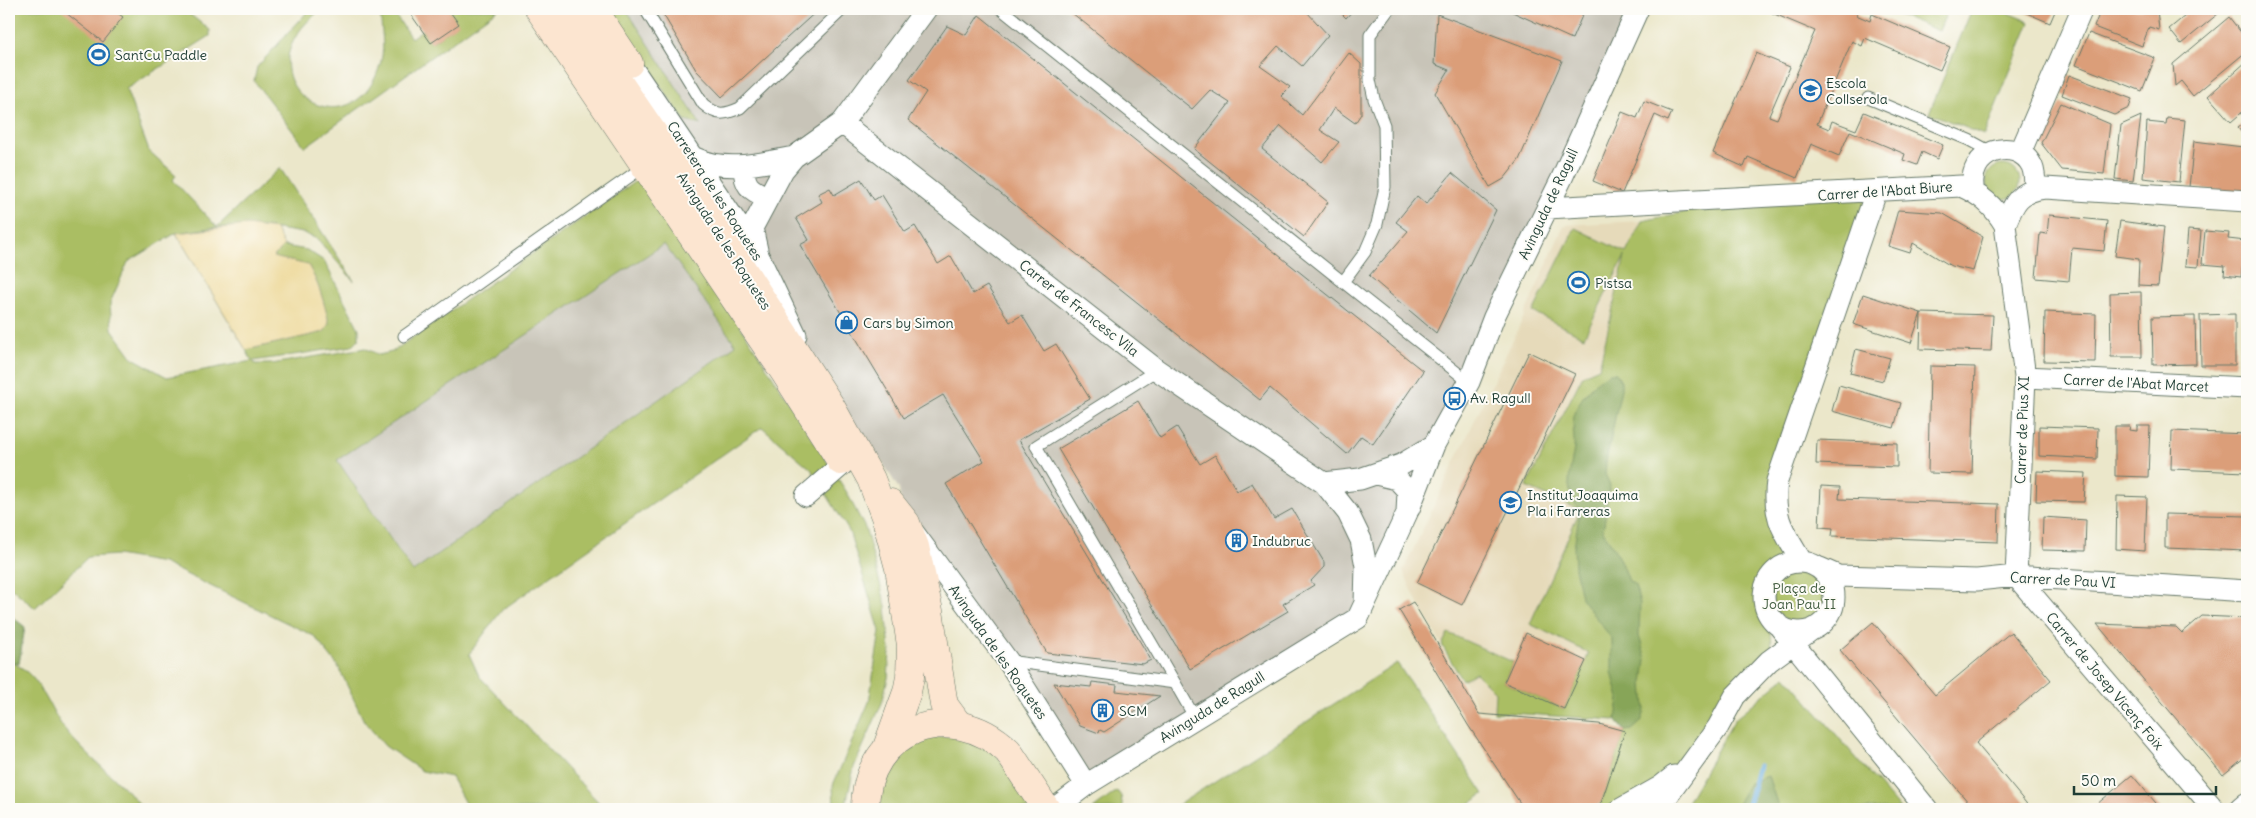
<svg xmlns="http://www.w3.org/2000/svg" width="2256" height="818" font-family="Delius,sans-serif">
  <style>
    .built { fill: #e6daba }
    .industrial { fill: #c8c4b8 }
    .green { fill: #aabe63; stroke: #647e4c; fill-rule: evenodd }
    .forest { fill: #87a559; stroke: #537146 }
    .sand { fill: #eeda9e; stroke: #868c69 }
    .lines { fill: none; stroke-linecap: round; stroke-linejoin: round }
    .stream { stroke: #6aaddf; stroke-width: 5.5 }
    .building { fill: #db9e79 }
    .lane-casing { stroke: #667868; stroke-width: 13 }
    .street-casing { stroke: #667868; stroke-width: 23 }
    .secondary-casing { stroke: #667868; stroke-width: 29 }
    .lane { stroke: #fff; stroke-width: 11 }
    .street { stroke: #fff; stroke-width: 21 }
    .secondary { stroke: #fce5d0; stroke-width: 28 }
    .labels { text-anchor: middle; stroke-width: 4; stroke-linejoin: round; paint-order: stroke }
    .poi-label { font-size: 14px; fill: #1f3d34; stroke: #fdfcf7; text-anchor: start }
    .street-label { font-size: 14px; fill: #1f3d34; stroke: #fdfcf7 }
    .park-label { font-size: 14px; fill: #425d40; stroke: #fdfcf7 }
  </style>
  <rect width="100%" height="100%" fill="#fdfcf7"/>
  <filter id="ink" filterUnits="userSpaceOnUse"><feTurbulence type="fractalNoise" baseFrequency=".02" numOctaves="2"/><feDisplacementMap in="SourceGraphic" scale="10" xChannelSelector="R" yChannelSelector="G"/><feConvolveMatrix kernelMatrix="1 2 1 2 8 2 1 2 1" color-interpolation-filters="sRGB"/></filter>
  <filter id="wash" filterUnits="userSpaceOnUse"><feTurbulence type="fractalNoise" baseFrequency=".0096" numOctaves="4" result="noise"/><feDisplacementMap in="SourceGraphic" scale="20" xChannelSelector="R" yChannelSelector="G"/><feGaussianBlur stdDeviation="1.12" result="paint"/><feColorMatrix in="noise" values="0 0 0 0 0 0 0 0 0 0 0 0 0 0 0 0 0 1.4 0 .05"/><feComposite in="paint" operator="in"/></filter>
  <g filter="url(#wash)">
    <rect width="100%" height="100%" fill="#ebe7ca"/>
    <path class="built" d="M 1642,221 L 1628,247 L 1588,411 L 1629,718 L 1616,720 L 1480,711 L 1416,599 L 1403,571 L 1520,325 L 1564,225 Z"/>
    <path class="industrial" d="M 593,9 L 1638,9 L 1358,618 L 1086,785 L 903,511 L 899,489 L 881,460 L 871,449 L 849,439 Z
      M 664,244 L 736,345 L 414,572 L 337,460 Z"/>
    <path class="green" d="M 9,9 L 183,9 L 210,30 L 210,36 L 126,89 L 149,151 L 176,175 L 173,180 L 217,227 L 280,168 L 354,281 L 317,239 L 303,233 L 265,227 L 217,227 L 176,233 L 128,262 L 110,303 L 112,329 L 133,358 L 167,377 L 252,361 L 246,350 L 324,332 L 329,323 C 324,302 319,284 308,265 L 272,257 L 284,246 L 307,250 L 324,261 L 359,329 L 359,339 L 352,346 L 253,361 L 255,364 L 272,364 L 365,348 L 379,355 L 392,352 L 640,178 L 748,338 L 846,491 L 866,530 L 886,606 L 890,652 L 888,678 L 882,703 L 854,767 L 845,809 L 834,809 L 833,785 L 869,702 L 880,631 L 849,531 L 811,469 L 762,427 L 502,610 L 469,654 L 479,676 L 605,809 L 468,809 L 451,777 L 422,771 L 385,746 L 364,721 L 338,666 L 314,636 L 163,563 L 117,555 L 88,557 L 35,608 L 9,586 ZM 664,244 L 736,345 L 413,572 L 337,460 Z
      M 310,9 L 322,9 C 227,81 356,160 381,61 C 385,46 381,27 380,11 L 392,10 L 411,38 L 422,30 L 431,43 L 458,24 L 448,9 L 498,9 L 305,147 L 254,81 L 257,67 Z
      M 607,9 L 626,9 L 701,125 L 685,121 Z
      M 1885,9 L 1948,9 L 1939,31 Z
      M 1972,9 L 1998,9 L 2030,22 L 1984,135 L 1929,113 Z
      M1986 182a17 17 0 1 1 34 0a17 17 0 1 1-34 0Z
      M 1876,192 L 1777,481 L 1793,562 C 1741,578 1782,624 1769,660 C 1767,668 1701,751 1692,758 C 1683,767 1630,806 1621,809 C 1615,811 1605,809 1599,809 L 1629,718 L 1616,720 L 1494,712 L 1495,692 L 1476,673 L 1462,680 L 1442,645 L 1448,633 L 1513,662 L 1504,682 L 1564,709 L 1589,653 L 1530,624 L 1580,510 L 1526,487 L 1583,375 L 1599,368 L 1625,256 L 1584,337 L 1533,312 L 1575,228 L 1626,253 L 1642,221 L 1751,198 Z
      M1772 596a27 27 0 1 1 54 0a27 27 0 1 1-54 0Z
      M 9,662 C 37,669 48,706 63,727 C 86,757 120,780 144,809 L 9,809 Z
      M 1397,663 L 1484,794 L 1461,809 L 1172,809 Z
      M 1786,676 L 1900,809 L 1683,809 L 1735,719 Z
      M 960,734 L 995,751 L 1034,809 L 877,809 L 878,786 L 891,757 L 912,741 Z
      M 1117,791 L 1121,796 L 1123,809 L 1093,809 Z"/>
    <path class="forest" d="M 1609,373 L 1616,373 L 1621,382 L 1621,389 L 1606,462 L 1605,474 L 1610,485 L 1603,531 L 1621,560 L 1629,581 L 1635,585 L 1637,592 L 1640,603 L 1639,636 L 1646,660 L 1643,683 L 1645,710 L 1641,722 L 1632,730 L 1625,731 L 1616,720 L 1619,698 L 1612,672 L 1612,639 L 1581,598 L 1575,568 L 1574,547 L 1580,510 C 1562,491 1571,470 1574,448 C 1575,437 1571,423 1575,413 C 1581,395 1593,383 1609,373 Z
      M 9,614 L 25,627 L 19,664 L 9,662 Z
      M 1768,776 L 1779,809 L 1734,809 L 1749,783 Z"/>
    <path class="sand" d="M 247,225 L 276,229 L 284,246 L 273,257 L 308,265 C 319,284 324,302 329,323 L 324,332 L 246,350 L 176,233 Z"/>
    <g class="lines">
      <path class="stream" d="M 1747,809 L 1759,766"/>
    </g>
    <g id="blocks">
      <path class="building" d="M 61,9 L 112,9 L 123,17 L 103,42 Z
        M 407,9 L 448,9 L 459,24 L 431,43 Z
        M 660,9 L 819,9 L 722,97 L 696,70 Z
        M 1067,9 L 1310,9 L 1307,12 L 1328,35 L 1302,66 L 1278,46 L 1260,66 L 1290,87 L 1281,96 L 1302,115 L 1349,53 L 1361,64 L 1361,114 L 1355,123 L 1334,108 L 1320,130 L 1339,142 L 1322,162 L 1281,126 L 1262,149 L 1328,202 L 1304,237 L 1194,149 L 1230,103 L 1210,90 L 1192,109 Z
        M 1337,9 L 1354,9 L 1346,18 Z
        M 1506,9 L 1585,9 L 1572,39 Z
        M 1774,9 L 1859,9 L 1856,15 L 1870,21 L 1872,14 L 1950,47 L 1940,70 L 1865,38 L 1862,46 L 1852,41 L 1817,124 L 1829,129 L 1832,121 L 1856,130 L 1864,112 L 1943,145 L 1937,159 L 1922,152 L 1917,165 L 1903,160 L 1905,154 L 1850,131 L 1839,156 L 1811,144 L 1797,178 L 1748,157 L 1744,167 L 1713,153 L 1756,53 L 1790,67 L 1769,116 L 1777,119 L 1815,31 L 1772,13 Z
        M 2017,9 L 2056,9 L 2050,23 Z
        M 2101,9 L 2157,9 L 2159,30 L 2149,27 L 2142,46 L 2094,27 Z
        M 2178,9 L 2224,9 L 2181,44 L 2169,29 L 2185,16 Z
        M 1437,14 L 1562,61 L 1519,160 L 1504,179 L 1490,187 L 1435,93 L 1449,70 L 1434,64 Z
        M 979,15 L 1423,371 L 1373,444 L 1361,436 L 1347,454 L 1270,388 L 1260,400 L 908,120 L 926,92 L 909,80 L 947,26 L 966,35 Z
        M 2229,17 L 2247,40 L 2247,51 L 2193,96 L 2181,81 L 2175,86 L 2173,64 Z
        M 2089,33 L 2155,58 L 2142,91 L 2076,65 Z
        M 2247,61 L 2247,108 L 2231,122 L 2208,96 Z
        M 2069,75 L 2132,99 L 2129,108 L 2114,115 L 2062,95 Z
        M 1644,101 L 1672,112 L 1668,121 L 1655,115 L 1622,193 L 1593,181 L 1622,112 L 1637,118 Z
        M 2061,103 L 2110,124 L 2104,174 L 2062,170 L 2041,143 Z
        M 2141,116 L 2133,181 L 2115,179 L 2121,125 Z
        M 2167,118 L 2185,120 L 2179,182 L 2143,178 L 2147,122 L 2166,124 Z
        M 2247,121 L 2247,139 L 2238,128 Z
        M 2194,141 L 2243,147 L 2247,155 L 2247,194 L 2189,187 Z
        M 1452,173 L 1496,210 L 1436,333 L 1369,276 L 1408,231 L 1396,222 L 1417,196 L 1426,204 Z
        M 861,179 L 874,200 L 882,195 L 905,232 L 915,226 L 938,264 L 951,256 L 973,294 L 987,286 L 1010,322 L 1022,315 L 1044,351 L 1056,344 L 1090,399 L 1019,440 L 1151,660 L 1143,664 L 1047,653 L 946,484 L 984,461 L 943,395 L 904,418 L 800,245 L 809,240 L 796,218 L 822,202 L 818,194 L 830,188 L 834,195 Z
        M 1898,210 L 1942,213 L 1983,237 L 1973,271 L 1951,266 L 1913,243 L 1910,253 L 1888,246 Z
        M 2049,215 L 2107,221 L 2104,251 L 2072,248 L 2069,281 L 2036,278 L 2040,233 L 2047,234 Z
        M 2120,221 L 2164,227 L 2158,286 L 2138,285 L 2139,259 L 2115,256 Z
        M 2188,230 L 2201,231 L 2198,267 L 2185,266 Z
        M 2205,231 L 2229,233 L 2228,239 L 2246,241 L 2241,277 L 2224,275 L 2225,266 L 2202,264 Z
        M 2141,292 L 2142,357 L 2111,357 L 2110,293 Z
        M 1863,294 L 1921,313 L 1911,343 L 1853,324 Z
        M 2045,312 L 2096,314 L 2095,362 L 2044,361 Z
        M 1921,313 L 1993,315 L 1991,351 L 1920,349 Z
        M 2235,314 L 2235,365 L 2201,365 L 2200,315 Z
        M 2195,316 L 2196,364 L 2153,365 L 2152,317 Z
        M 1856,349 L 1890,358 L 1883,381 L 1850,373 Z
        M 1529,352 L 1575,374 L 1462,605 L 1417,583 Z
        M 1930,366 L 1975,367 L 1972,474 L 1928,473 Z
        M 1839,385 L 1901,403 L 1894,428 L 1832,411 Z
        M 1138,401 L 1160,438 L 1177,427 L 1200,464 L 1215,455 L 1237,491 L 1252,483 L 1274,519 L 1292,509 L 1324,562 L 1324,567 L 1311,581 L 1314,585 L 1283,604 L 1288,611 L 1190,669 L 1058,449 Z
        M 2039,426 L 2098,428 L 2097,459 L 2039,456 Z
        M 2115,426 L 2130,426 L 2129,430 L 2137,431 L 2137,426 L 2150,426 L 2148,477 L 2115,476 Z
        M 2172,431 L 2247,434 L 2247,472 L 2171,469 Z
        M 1817,440 L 1897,443 L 1897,467 L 1816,464 Z
        M 2037,471 L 2086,473 L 2084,502 L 2036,501 Z
        M 1821,486 L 1840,487 L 1839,499 L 1999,504 L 1998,542 L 1832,536 L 1833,528 L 1819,527 Z
        M 2117,496 L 2147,497 L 2145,551 L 2116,549 Z
        M 2165,514 L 2247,516 L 2247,551 L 2165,548 Z
        M 2043,517 L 2086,520 L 2085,551 L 2042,550 Z
        M 1413,602 L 1479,714 L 1599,724 L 1625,731 L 1601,803 L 1591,809 L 1524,809 L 1468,725 L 1399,610 Z
        M 2202,616 L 2247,618 L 2247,759 L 2245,757 L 2223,775 L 2097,624 L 2176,627 L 2182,633 Z
        M 1873,622 L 1935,695 L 2011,632 L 2051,680 L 1976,743 L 2031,809 L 1974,809 L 1840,650 Z
        M 1526,633 L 1586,661 L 1564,709 L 1504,682 Z
        M 1092,682 L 1117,685 L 1116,691 L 1160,696 L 1104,732 L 1100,730 L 1099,733 L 1080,726 L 1054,683 L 1091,687 Z
        M 2132,775 L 2161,809 L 2091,809 Z"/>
    </g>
  </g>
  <g filter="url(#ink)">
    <use href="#blocks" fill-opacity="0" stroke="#667868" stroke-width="1"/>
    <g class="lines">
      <defs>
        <path id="lane" d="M 645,9 L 703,104 C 717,116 724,115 740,108 L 843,9
          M 1001,9 L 1343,282
          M 1389,9 L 1370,35 L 1370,80 L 1374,99 L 1384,125 L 1385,187 L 1377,224 L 1365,252 L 1343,282 L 1469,382
          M 1868,98 L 1969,140 L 1991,152
          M 404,336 L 646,165
          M 1157,370 L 1036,446 L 1175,683
          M 1008,661 L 1175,683 L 1195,718"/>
        <path id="street" d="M 629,63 L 757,253 L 796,335
          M 842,123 L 1157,370 L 1324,483 L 1348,513 L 1361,540 L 1366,566 L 1365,603
          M 2020,153 L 2082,9
          M 695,158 C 727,173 761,163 794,157
          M 744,166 C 744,187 750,189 768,198
          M 1974,192 C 1964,150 2017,135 2032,166 C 2035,173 2035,181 2035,189
          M 1547,208 L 1961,186 C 1981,195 1994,206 2005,225 L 2025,377 L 2016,576 L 2214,809
          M 2005,225 C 2014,202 2019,191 2045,188 L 2247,201
          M 757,250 L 752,228 L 783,170 L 794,157 L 842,123 L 926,9
          M 2025,377 L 2247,388
          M 1324,483 L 1360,479 L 1401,465 L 1434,445 L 1469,382 L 1494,317 L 1561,180 L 1638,9
          M 806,496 L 843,464
          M 1409,509 L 1434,445
          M 914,533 L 1008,661 L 1086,785
          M 1802,562 C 1784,532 1772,518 1777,481 L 1876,192
          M1764 597a35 35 0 1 1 70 0a35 35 0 1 1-70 0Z
          M 1820,568 L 1838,576 L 1977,580 L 2016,576 L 2247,591
          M 1775,621 L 1927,809
          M 1054,809 L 1086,785 L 1358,618 L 1407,513 L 1408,491 L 1397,479 L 1376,474
          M 1621,809 L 1660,787 L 1674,776
          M 1658,809 L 1718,727 L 1735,696 L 1769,661 L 1814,628
          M 2240,809 L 2247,803"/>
        <path id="secondary" d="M 539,9 L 785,373 L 841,461
          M 568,9 L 673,162 L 830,405 L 871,479 L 886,519 L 899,568 L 911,645 L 910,677 L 907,692 L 886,750
          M 593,9 L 629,63
          M 890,503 L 906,523 L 915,547 L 929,611 L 944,705 L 958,724
          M 865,809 C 865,729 951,697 1008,751 L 1046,809"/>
      </defs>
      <use href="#lane" class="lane-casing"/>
      <use href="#street" class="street-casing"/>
      <use href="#secondary" class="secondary-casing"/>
      <use href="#lane" class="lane"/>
      <use href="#street" class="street"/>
      <use href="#secondary" class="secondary"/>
    </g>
  </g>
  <defs>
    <symbol id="stadium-ring" viewBox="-11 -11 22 22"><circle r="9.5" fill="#fdfcf7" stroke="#1f6fb2" stroke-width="1.5"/><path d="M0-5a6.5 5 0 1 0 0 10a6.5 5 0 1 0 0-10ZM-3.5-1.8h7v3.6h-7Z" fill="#1f6fb2"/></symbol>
    <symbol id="school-ring" viewBox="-11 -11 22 22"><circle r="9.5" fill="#fdfcf7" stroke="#1f6fb2" stroke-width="1.5"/><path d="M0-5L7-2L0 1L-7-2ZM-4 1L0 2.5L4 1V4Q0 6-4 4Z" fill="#1f6fb2"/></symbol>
    <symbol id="shop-ring" viewBox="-11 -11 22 22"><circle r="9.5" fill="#fdfcf7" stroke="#1f6fb2" stroke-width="1.5"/><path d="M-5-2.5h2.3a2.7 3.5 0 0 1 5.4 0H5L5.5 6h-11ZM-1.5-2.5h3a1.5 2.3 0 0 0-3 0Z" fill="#1f6fb2"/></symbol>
    <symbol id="bus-ring" viewBox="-11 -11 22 22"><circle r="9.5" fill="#fdfcf7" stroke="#1f6fb2" stroke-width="1.5"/><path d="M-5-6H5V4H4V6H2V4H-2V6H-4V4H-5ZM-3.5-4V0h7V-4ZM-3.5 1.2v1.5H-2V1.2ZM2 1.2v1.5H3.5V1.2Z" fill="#1f6fb2"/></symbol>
    <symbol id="building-ring" viewBox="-11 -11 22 22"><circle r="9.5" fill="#fdfcf7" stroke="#1f6fb2" stroke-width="1.5"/><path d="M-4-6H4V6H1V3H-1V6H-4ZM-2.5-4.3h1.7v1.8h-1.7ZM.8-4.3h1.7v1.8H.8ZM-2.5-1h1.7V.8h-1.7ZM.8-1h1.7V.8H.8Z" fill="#1f6fb2"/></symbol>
  </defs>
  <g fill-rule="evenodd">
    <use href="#stadium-ring" x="86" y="42" width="25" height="25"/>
    <use href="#school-ring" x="1798" y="78" width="25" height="25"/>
    <use href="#stadium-ring" x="1566" y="270" width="25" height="25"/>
    <use href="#shop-ring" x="834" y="310" width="25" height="25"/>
    <use href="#bus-ring" x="1442" y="386" width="25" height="25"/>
    <use href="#school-ring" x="1498" y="490" width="25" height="25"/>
    <use href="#building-ring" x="1224" y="528" width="25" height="25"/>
    <use href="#building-ring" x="1090" y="698" width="25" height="25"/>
  </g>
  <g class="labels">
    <g class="poi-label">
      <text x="115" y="60">SantCu Paddle</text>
      <text x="1826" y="88">Escola<tspan x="1826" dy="16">Collserola</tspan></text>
      <text x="1595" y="288">Pistsa</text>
      <text x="863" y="328">Cars by Simon</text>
      <text x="1470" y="403">Av. Ragull</text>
      <text x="1527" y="500">Institut Joaquima<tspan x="1527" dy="16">Pla i Farreras</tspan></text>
      <text x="1252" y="546">Indubruc</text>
      <text x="1119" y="716">SCM</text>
    </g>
    <g class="street-label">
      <text transform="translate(715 191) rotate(57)" y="5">Carretera de les Roquetes</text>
      <text transform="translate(1885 191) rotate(-4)" y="5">Carrer de l'Abat Biure</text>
      <text transform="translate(1548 204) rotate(-65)" y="5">Avinguda de Ragull</text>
      <text transform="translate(724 241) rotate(57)" y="5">Avinguda de les Roquetes</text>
      <text transform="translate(1079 308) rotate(38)" y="5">Carrer de Francesc Vila</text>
      <text transform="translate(2136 383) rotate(3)" y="5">Carrer de l'Abat Marcet</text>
      <text transform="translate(2022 430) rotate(-88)" y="5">Carrer de Pius XI</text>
      <text transform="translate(2063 580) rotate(3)" y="5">Carrer de Pau VI</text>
      <text transform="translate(998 652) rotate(55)" y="5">Avinguda de les Roquetes</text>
      <text transform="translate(2105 681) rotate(50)" y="5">Carrer de Josep Vicenç Foix</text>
      <text transform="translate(1212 707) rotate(-32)" y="5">Avinguda de Ragull</text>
    </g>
    <g class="park-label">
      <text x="1799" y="593">Plaça de<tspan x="1799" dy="16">Joan Pau II</tspan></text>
    </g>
  </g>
  <rect width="2256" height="818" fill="none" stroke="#fdfcf7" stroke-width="30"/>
  <path d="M2074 786v8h142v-8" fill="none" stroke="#1f3d34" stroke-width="2.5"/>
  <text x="2081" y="786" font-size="15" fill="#1f3d34" stroke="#fdfcf7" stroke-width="4" paint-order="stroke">50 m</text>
</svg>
